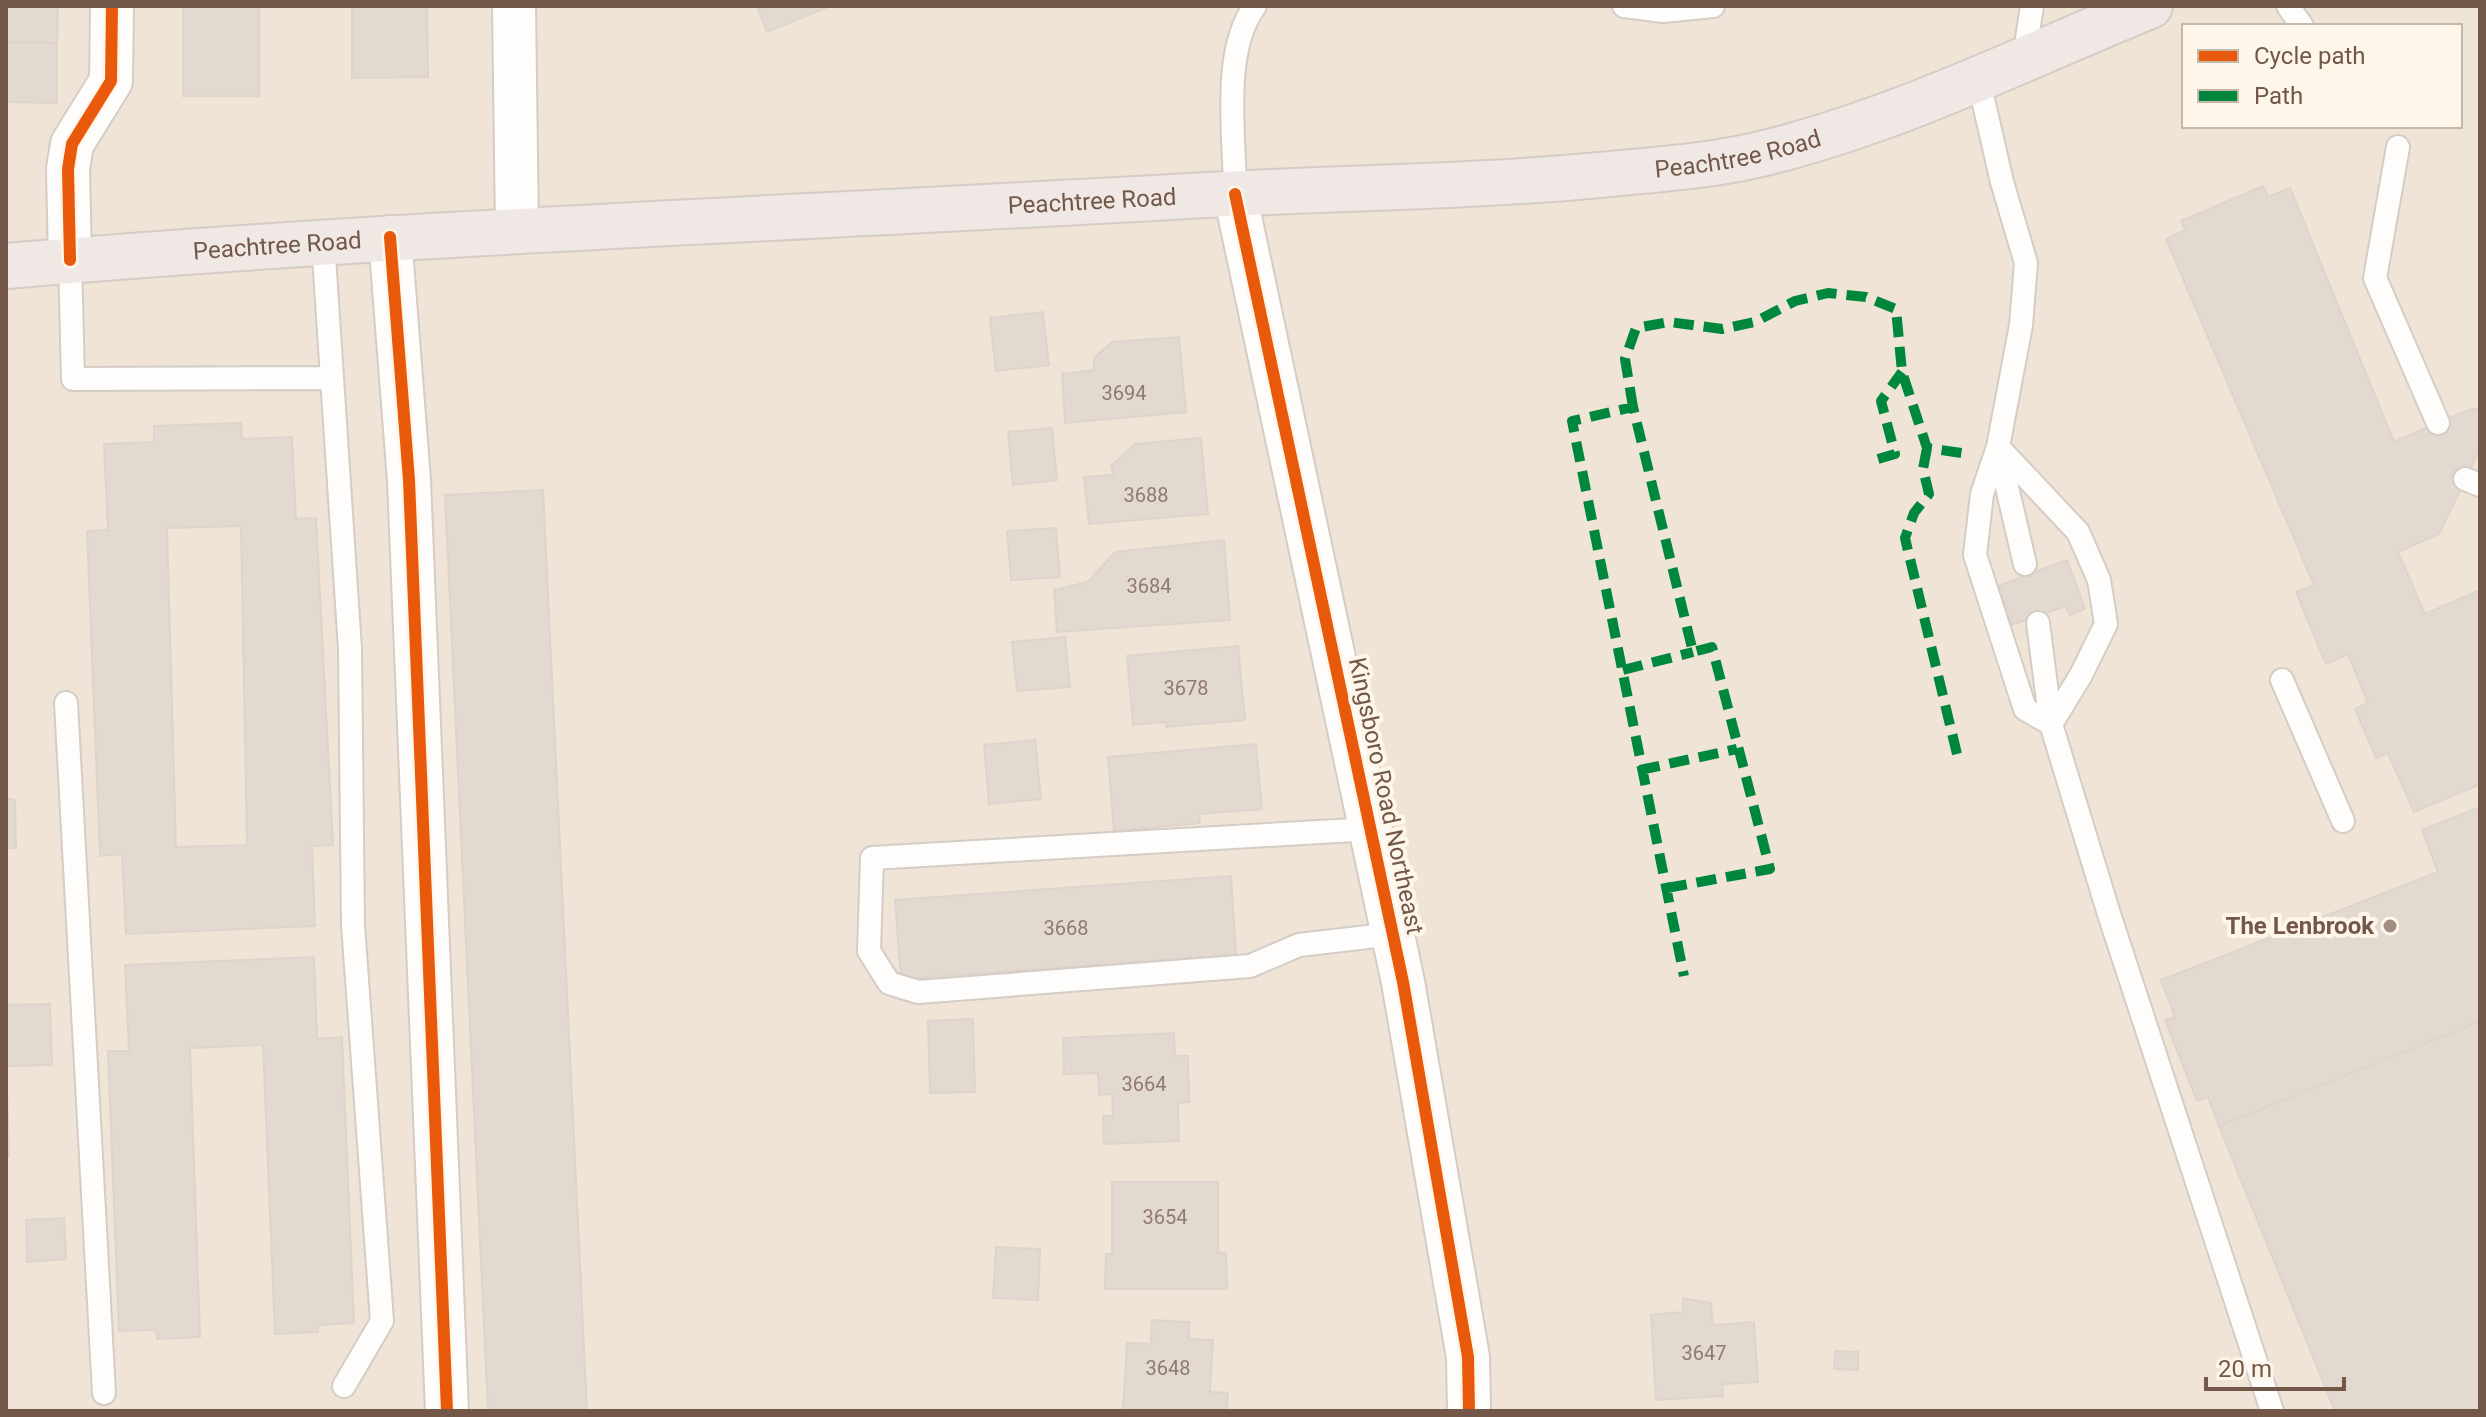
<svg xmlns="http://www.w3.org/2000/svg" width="2486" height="1417" font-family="Roboto,sans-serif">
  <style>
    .residential { fill: #efe4d6; fill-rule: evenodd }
    .building { fill: #e2d9d1; stroke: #ded4cb; stroke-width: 2; fill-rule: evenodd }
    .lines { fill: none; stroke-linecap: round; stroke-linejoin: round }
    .lane-casing { stroke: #d4cdc6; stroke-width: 26 }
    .street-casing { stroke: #d4cdc6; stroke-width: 46 }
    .highway-casing { stroke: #d4ccc5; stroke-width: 48 }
    .lane { stroke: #fefdfc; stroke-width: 22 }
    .street { stroke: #fefdfc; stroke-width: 42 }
    .highway { stroke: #f0e8e4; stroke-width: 44 }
    .quiet { stroke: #00873e; stroke-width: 10; stroke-dasharray: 20 10; stroke-linecap: butt }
    .cycleway-casing { stroke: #fef6e9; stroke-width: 17 }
    .cycleway { stroke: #e8590c; stroke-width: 12 }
    .poi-dot { fill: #a08e82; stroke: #fef6e9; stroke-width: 3 }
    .labels { text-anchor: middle; stroke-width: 8; stroke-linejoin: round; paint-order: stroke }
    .number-label { font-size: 20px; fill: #907a6e }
    .street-label { font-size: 24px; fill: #73584a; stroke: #fef6e9 }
    .poi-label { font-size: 24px; font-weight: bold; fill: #73584a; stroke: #fef6e9; text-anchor: end }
  </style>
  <rect width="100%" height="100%" fill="#f5f1e9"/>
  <path class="residential" d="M 6,6 L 2480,6 L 2480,1411 L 6,1411 ZM 2184,26 L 2460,26 L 2460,126 L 2184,126 Z"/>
  <path class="building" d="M 6,6 L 58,6 L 57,43 L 6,42 Z
    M 183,6 L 259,6 L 259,96 L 183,96 Z
    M 352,6 L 427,6 L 428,77 L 352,78 Z
    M 757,6 L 830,6 L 767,32 Z
    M 6,42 L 57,43 L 57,103 L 6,102 Z
    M 2263,186 L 2268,197 L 2290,188 L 2394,442 L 2468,410 L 2480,408 L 2480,449 L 2439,534 L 2398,552 L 2425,614 L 2480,590 L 2480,784 L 2414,812 L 2388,753 L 2376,758 L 2355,709 L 2368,703 L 2348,654 L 2326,664 L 2296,592 L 2314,585 L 2166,239 L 2185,230 L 2181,221 Z
    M 1043,312 L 1049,365 L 996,371 L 990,318 Z
    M 1179,337 L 1186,412 L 1065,423 L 1062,374 L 1093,370 L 1095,357 L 1112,342 Z
    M 241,423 L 242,439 L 292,437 L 296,519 L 316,518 L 333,845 L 312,846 L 315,926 L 126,934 L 122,854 L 100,856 L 87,531 L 108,530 L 104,444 L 154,442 L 154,426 ZM 241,526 L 247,845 L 176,847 L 167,528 Z
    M 1052,428 L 1057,480 L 1013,485 L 1008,432 Z
    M 1201,438 L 1208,514 L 1089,524 L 1084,477 L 1114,475 L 1111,466 L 1135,444 Z
    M 543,490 L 587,1411 L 488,1411 L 445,495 Z
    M 1056,528 L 1060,577 L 1011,580 L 1007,531 Z
    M 1224,540 L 1230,620 L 1057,632 L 1054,590 L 1088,582 L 1115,552 Z
    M 2067,560 L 2085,609 L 2070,615 L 2066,606 L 2012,625 L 1998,586 Z
    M 1065,637 L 1070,687 L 1017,691 L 1012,642 Z
    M 1238,646 L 1245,720 L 1166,727 L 1166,722 L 1133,725 L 1127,656 Z
    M 1035,740 L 1041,799 L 989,804 L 984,745 Z
    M 1256,744 L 1262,809 L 1199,814 L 1200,823 L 1114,831 L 1108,757 Z
    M 6,798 L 15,800 L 16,848 L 6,848 Z
    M 2480,807 L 2480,1021 L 2219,1126 L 2208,1097 L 2197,1101 L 2165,1020 L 2175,1017 L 2161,980 L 2438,872 L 2422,830 Z
    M 1231,876 L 1236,955 L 901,979 L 895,900 Z
    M 314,957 L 317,1039 L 342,1037 L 354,1323 L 318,1325 L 318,1332 L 275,1334 L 263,1045 L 190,1048 L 200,1337 L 157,1339 L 156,1330 L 119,1331 L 108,1051 L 129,1051 L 125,965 Z
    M 50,1004 L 52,1065 L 7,1066 L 6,1005 Z
    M 973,1019 L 975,1092 L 930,1093 L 928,1021 Z
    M 2480,1021 L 2480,1411 L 2335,1411 L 2219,1126 Z
    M 1174,1033 L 1175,1056 L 1188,1056 L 1189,1102 L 1178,1103 L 1179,1141 L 1104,1144 L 1103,1116 L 1113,1116 L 1112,1094 L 1099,1095 L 1098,1073 L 1064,1074 L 1063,1038 Z
    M 6,1086 L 7,1086 L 9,1157 L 6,1157 Z
    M 1112,1182 L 1218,1182 L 1218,1252 L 1226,1253 L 1227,1289 L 1105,1289 L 1106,1254 L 1112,1254 Z
    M 64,1218 L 66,1259 L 27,1262 L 26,1220 Z
    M 996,1247 L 1040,1249 L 1038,1300 L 993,1298 Z
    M 1683,1298 L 1711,1303 L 1713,1325 L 1754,1322 L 1758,1382 L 1722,1384 L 1723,1396 L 1656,1400 L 1651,1315 L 1683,1312 Z
    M 1152,1320 L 1189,1322 L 1189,1339 L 1213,1340 L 1210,1392 L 1228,1393 L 1227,1411 L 1123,1411 L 1127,1343 L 1151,1344 Z
    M 1835,1351 L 1858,1352 L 1858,1370 L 1834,1369 Z"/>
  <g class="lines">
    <defs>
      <path id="lane" d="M 1624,6 L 1663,11 L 1713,6
        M 2288,6 L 2302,26
        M 2024,58 L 2032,6
        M 1979,82 L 2002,182 L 2026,263 L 2021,325 L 1998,447 L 1982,494 L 1975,555 L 2025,709 L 2051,724
        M 2398,147 L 2375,278 L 2438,423
        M 1235,194 C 1235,139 1221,51 1255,6
        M 323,242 L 350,649 L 353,925 L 382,1321 L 344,1386
        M 70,260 L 73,379 L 331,378
        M 1998,447 L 2078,532 L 2099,580 L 2106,624 L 2081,675 L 2051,724
        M 1998,449 L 2025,564
        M 2465,479 L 2480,485
        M 2038,623 L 2051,724 L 2109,914 L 2272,1411
        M 2282,680 L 2343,821
        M 66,703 L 104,1393
        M 1371,829 L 872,858 L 869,951 L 889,983 L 918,992 L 1250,966 L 1299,945 L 1393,934"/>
      <path id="street" d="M 514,6 L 517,230
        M 1235,194 L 1403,982 L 1468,1357 L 1469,1411
        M 390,237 L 409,480 L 447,1411
        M 70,260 L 68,169 L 72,144 L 111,81 L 112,6"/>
      <g id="highway">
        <path id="s1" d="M 6,266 C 406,232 807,218 1207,195 C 1338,188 1469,187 1600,175 C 1658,169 1717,166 1773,151 C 1905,117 2025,57 2150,6"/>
      </g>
    </defs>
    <use href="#lane" class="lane-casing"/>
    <use href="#street" class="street-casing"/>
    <use href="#highway" class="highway-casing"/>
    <use href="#lane" class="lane"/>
    <use href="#street" class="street"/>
    <use href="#highway" class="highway"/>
    <path class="quiet" d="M 1633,407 L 1625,359 L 1636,328 L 1669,322 L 1722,329 L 1755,322 L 1795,301 L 1828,293 L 1866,297 L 1896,309 L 1902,372 L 1927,448 L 1968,454
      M 1927,448 L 1923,469 L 1929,494 L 1914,513 L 1905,538 L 1957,754
      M 1878,459 L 1895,454 L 1881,401 L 1902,372
      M 1623,670 L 1693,652
      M 1640,770 L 1737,749
      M 1667,888 L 1770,869 L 1712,647 L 1693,652 L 1633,407 L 1572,421 L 1684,976"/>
    <defs>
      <path id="cycleway" d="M 1235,194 L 1403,982 L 1468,1357 L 1469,1411
        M 390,237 L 409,480 L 447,1411
        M 70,260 L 68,169 L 72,144 L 111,81 L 112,6"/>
    </defs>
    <use href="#cycleway" class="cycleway-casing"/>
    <use href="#cycleway" class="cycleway"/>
  </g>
  <circle class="poi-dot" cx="2390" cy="926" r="8"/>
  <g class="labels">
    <g class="number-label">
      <text x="1124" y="400">3694</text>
      <text x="1146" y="502">3688</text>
      <text x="1149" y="593">3684</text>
      <text x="1186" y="695">3678</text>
      <text x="1066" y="935">3668</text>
      <text x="1144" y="1091">3664</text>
      <text x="1165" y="1224">3654</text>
      <text x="1704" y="1360">3647</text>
      <text x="1168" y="1375">3648</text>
    </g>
    <g class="street-label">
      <text dy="8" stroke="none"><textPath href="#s1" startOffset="1736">Peachtree Road</textPath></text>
      <text dy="8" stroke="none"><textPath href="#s1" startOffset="1088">Peachtree Road</textPath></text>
      <text dy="8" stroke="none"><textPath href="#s1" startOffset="272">Peachtree Road</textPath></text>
      <text transform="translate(1386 796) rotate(78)" y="8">Kingsboro Road Northeast</text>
    </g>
    <g class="poi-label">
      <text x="2374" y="934">The Lenbrook</text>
    </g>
  </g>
  <rect width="2486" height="1417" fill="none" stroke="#73584a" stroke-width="16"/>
  <rect x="2182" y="24" width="280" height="104" fill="#fef6e9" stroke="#c6b7a9" stroke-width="2"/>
  <rect x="2198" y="50" width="40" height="12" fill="#e8590c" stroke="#c6b7a9" stroke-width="2"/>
  <text x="2254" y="64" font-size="24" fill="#73584a">Cycle path</text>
  <rect x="2198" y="90" width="40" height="12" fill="#00873e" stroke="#c6b7a9" stroke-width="2"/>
  <text x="2254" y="104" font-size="24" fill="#73584a">Path</text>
  <path d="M2206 1377v12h138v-12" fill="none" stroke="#73584a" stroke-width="4"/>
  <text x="2218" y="1377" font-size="24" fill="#73584a" stroke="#fef6e9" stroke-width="6" paint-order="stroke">20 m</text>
</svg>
